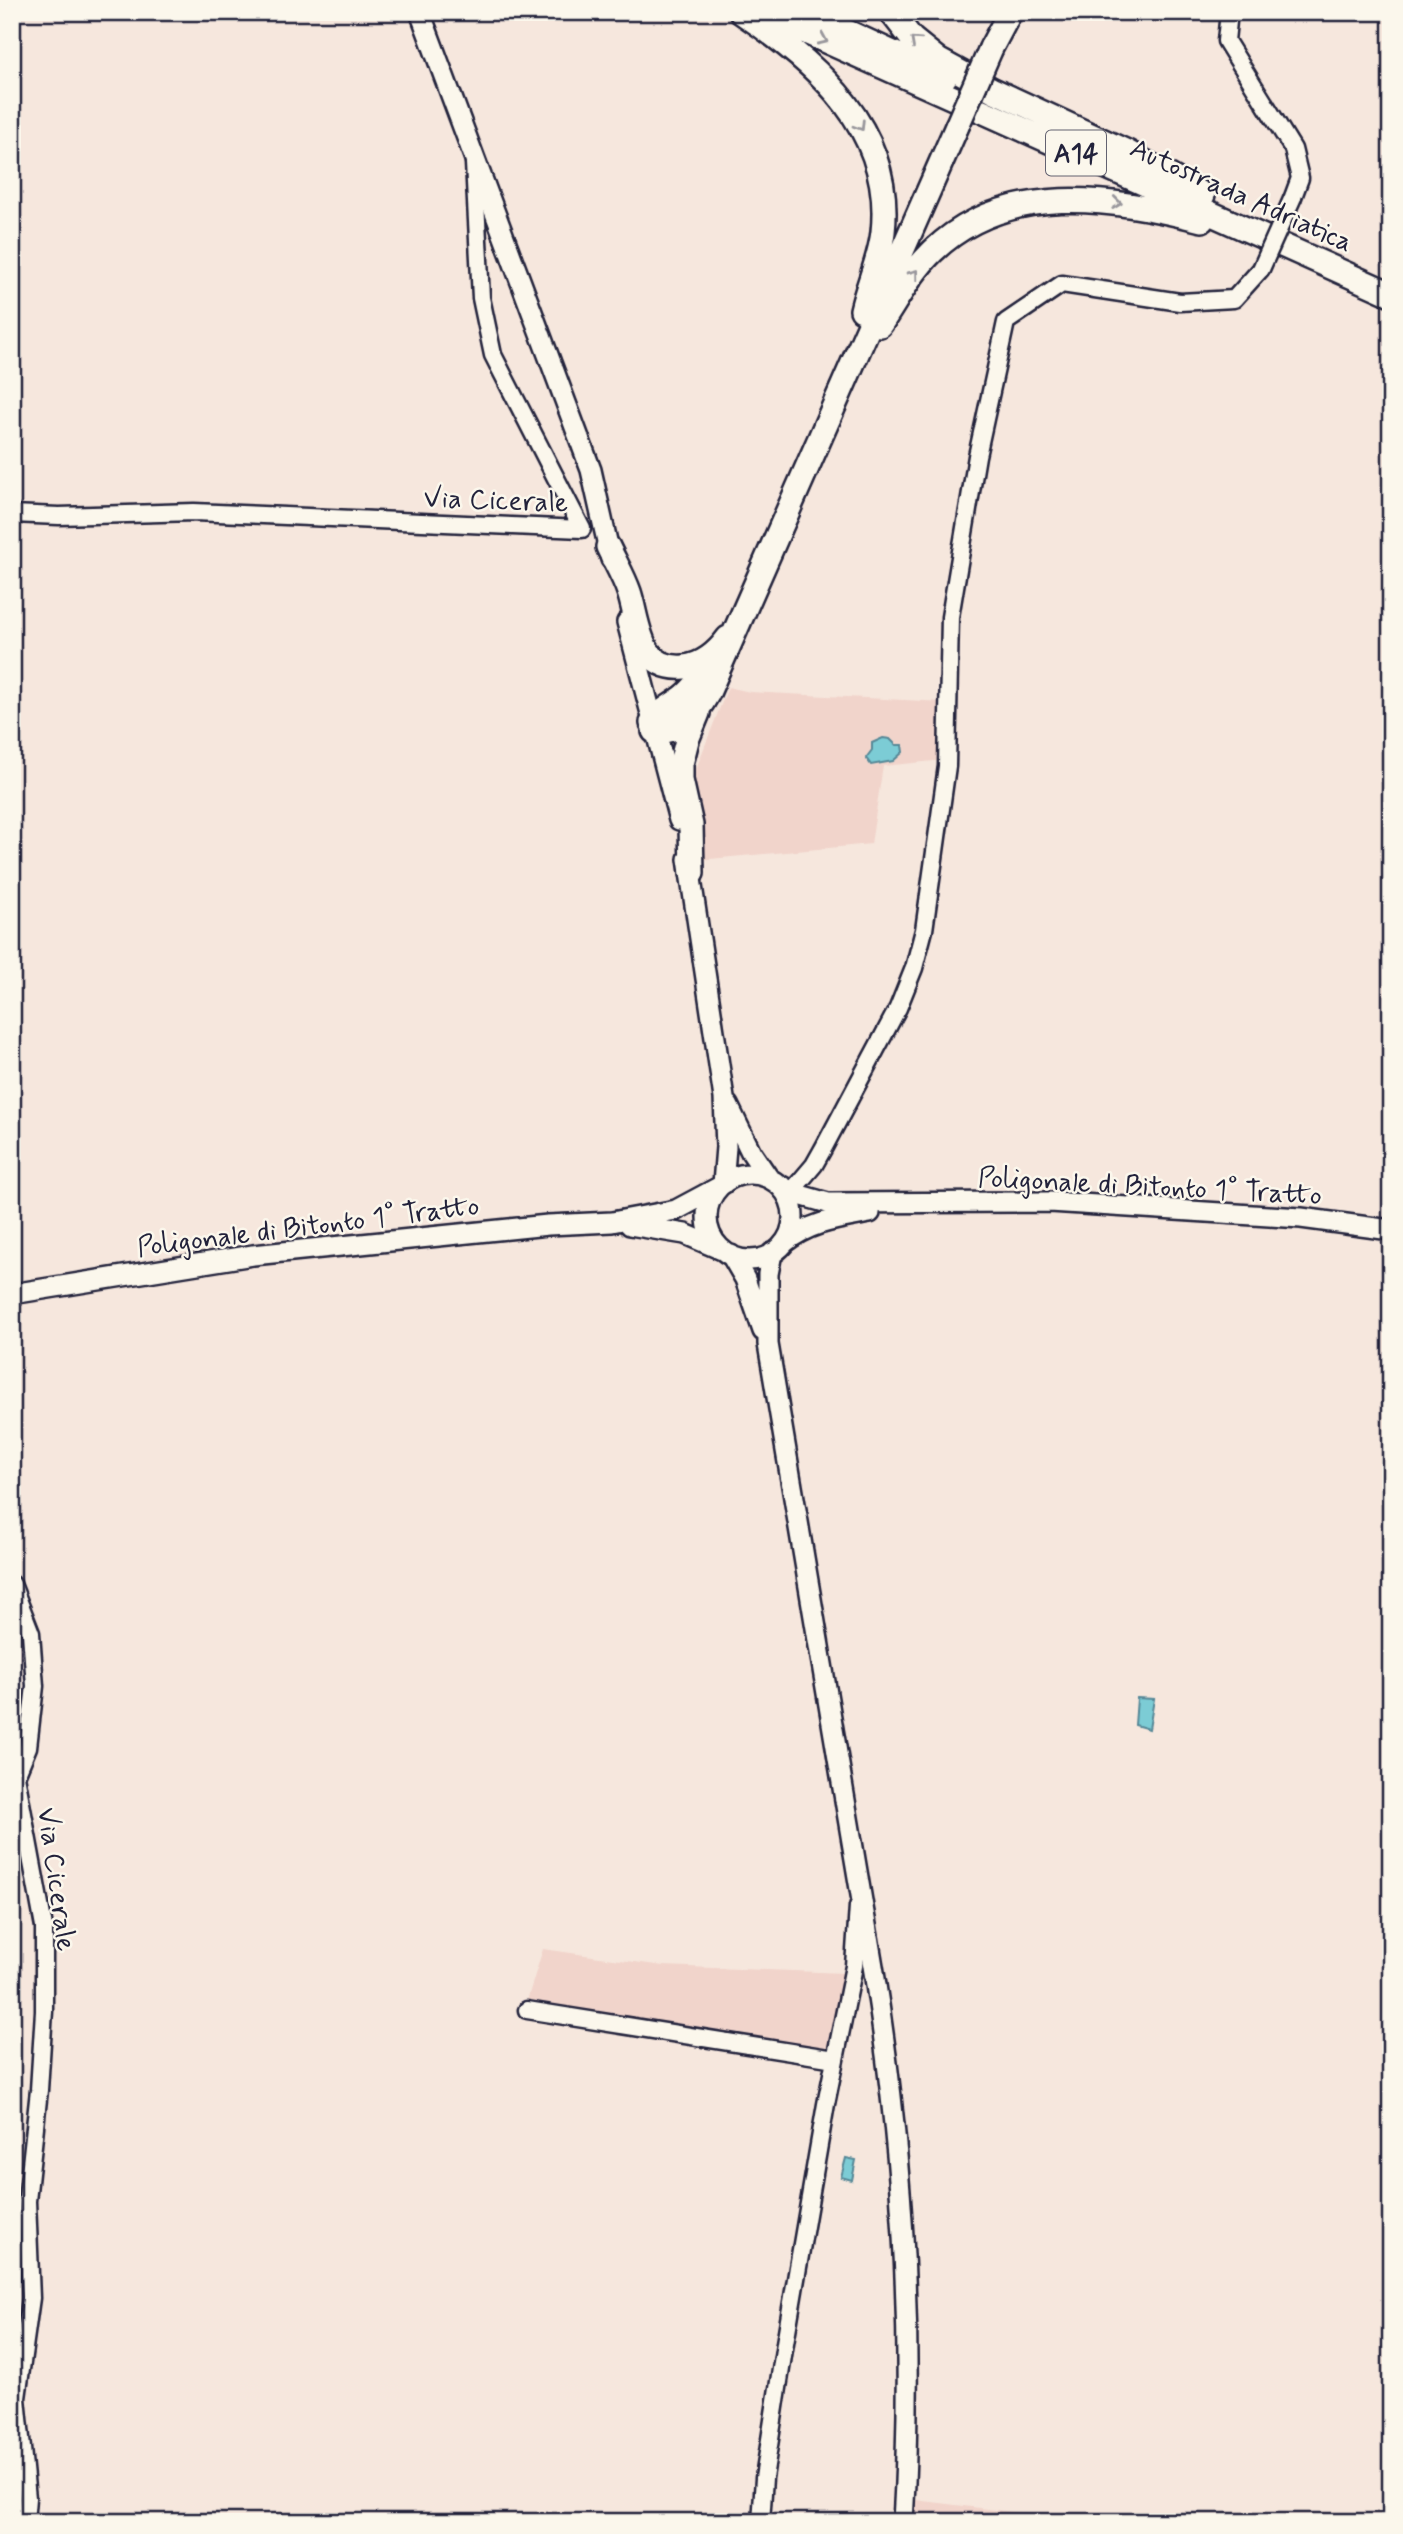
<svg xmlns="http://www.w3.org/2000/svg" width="1403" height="2534" font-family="Mynerve,sans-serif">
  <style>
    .built { fill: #f1d4cb }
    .water { fill: #7bccd5; stroke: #578897; stroke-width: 2 }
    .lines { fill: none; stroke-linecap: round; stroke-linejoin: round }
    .minor-casing { stroke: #22223b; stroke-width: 21 }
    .major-casing { stroke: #22223b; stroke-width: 24 }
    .highway-casing { stroke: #22223b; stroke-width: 28 }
    .minor { stroke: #fbf7ec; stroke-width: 16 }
    .major { stroke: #fbf7ec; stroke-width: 19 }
    .highway { stroke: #fbf7ec; stroke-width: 23 }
    .minor-bridge-casing { stroke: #22223b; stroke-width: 21; stroke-linecap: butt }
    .highway-bridge-casing { stroke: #22223b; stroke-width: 28; stroke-linecap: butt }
    .minor-bridge { stroke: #fbf7ec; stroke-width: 16 }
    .highway-bridge { stroke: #fbf7ec; stroke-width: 23 }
    .oneway { stroke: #99979c }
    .labels { text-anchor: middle; stroke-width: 5; stroke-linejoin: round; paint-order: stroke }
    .shield { fill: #fbf7ec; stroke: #636270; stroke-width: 2 }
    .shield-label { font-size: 26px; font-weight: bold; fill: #22223b }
    .street-label { font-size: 28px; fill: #22223b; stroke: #fbf7ec }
  </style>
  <rect width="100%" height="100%" fill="#f6e7dd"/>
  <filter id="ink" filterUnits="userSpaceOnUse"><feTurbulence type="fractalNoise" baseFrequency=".0143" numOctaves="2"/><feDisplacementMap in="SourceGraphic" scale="14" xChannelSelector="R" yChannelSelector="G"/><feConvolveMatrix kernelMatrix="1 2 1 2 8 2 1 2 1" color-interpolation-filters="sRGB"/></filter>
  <g filter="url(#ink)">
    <path class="built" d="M 728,687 L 750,692 L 943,702 L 944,760 L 883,766 L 871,844 L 699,860 L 688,789 Z
      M 543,1949 L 663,1966 L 845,1973 L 830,2054 L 525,2007 Z
      M 915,2500 L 1092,2522 L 913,2522 Z"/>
    <path class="water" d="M 883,738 L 890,739 L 896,745 L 902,745 L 903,752 L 893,761 L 871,765 L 866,758 L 872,750 L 872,743 Z
      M 1137,1698 L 1154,1699 L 1149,1729 L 1135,1725 Z
      M 846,2158 L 856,2160 L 852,2180 L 841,2177 Z"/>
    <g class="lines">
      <defs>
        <path id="minor" d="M 1229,12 L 1226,41 L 1293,149 L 1300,178 L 1293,197
          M 12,514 L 59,516 L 194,512 L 582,529 L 493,355 L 481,298 L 474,163
          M 791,1192 L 814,1165 L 823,1149 L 898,1008 L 914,968 L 924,930 L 947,766 L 950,617 L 977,456 L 1006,322 L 1062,284 L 1180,302 L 1234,299 L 1261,269
          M 12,1584 L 31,1633 L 35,1686 L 28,1747 L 16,1776 L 44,1927 L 44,2011 L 39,2090 L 27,2201 L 31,2298 L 17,2398 L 27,2498 L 25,2522
          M 527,2010 L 835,2059
          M 761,2522 L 764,2478 L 785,2343 L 826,2104 L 854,1966 L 858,1906"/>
        <path id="major" d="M 420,12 L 591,470 L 611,559
          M 627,622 L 679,820
          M 688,859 L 724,1098 L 726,1147 L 723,1184
          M 728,1105 L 751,1152 L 768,1177
          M707 1217a43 43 0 1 1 86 0a43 43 0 1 1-86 0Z
          M 778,1184 L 796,1194 L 828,1203 L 1050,1202 L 1301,1218 L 1391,1230
          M 630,1225 L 685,1234 L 722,1250
          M 784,1243 C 810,1222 838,1219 870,1213
          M 772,1253 L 768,1274 L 768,1344 L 874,1972 C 903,2153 914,2338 903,2522
          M 731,1255 L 745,1279 L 763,1331
          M 12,1294 L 253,1255 L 548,1225 L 612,1222 L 676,1210 L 719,1187"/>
        <path id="highway" d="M 741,12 C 818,64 894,130 883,232 C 880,259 868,283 862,310
          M 761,12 L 1391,294
          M 804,12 L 945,77
          M 891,12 L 912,39 L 938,60 L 993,90 L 1127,152 L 1203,195
          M 991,48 L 1010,12
          M 880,325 C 897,300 911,272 933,251 C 1006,181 1112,197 1202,220
          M 608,547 C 615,562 624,577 629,592 C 639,622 638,671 684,667 C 703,665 717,653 728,638
          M 652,723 C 660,711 671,706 682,698 C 694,689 703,676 712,664
          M 654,731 C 681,733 696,715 708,693 L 957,126
          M 692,873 L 691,825 L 681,780 L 681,764 L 687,740 L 698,713"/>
      </defs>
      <use href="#minor" class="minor-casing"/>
      <use href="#major" class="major-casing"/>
      <use href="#highway" class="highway-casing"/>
      <use href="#minor" class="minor"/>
      <use href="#major" class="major"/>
      <use href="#highway" class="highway"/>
      <defs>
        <path id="minor-bridge" d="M 1261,269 L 1293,197"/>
        <path id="highway-bridge" d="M 957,126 L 991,48"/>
      </defs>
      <use href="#minor-bridge" class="minor-bridge-casing"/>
      <use href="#highway-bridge" class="highway-bridge-casing"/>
      <use href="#minor-bridge" class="minor-bridge"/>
      <use href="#highway-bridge" class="highway-bridge"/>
    </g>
    <defs><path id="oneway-chevron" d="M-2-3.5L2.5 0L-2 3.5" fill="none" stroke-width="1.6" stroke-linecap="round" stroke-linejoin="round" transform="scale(1.75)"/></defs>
    <g class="oneway">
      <use href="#oneway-chevron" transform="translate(823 40) rotate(24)"/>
      <use href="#oneway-chevron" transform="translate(915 41) rotate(-138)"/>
      <use href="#oneway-chevron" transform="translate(860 126) rotate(58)"/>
      <use href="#oneway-chevron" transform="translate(1117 203) rotate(7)"/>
      <use href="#oneway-chevron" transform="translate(914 274) rotate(-53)"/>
    </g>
  </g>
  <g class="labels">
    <rect class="shield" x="1046" y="130.5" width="60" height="45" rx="5"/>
    <g class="shield-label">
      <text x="1076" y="162">A14</text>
    </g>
    <g class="street-label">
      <text transform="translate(1242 194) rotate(24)" y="10">Autostrada Adriatica</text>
      <text transform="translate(496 499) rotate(2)" y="10">Via Cicerale</text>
      <text transform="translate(1150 1185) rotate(3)" y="10">Poligonale di Bitonto 1° Tratto</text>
      <text transform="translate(308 1225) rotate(-7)" y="10">Poligonale di Bitonto 1° Tratto</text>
      <text transform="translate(58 1879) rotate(82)" y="10">Via Cicerale</text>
    </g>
  </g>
  <rect width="1403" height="2534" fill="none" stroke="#fbf7ec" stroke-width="42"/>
  <rect x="21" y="21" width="1361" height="2492" fill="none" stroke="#22223b" stroke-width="2.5" filter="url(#ink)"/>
</svg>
